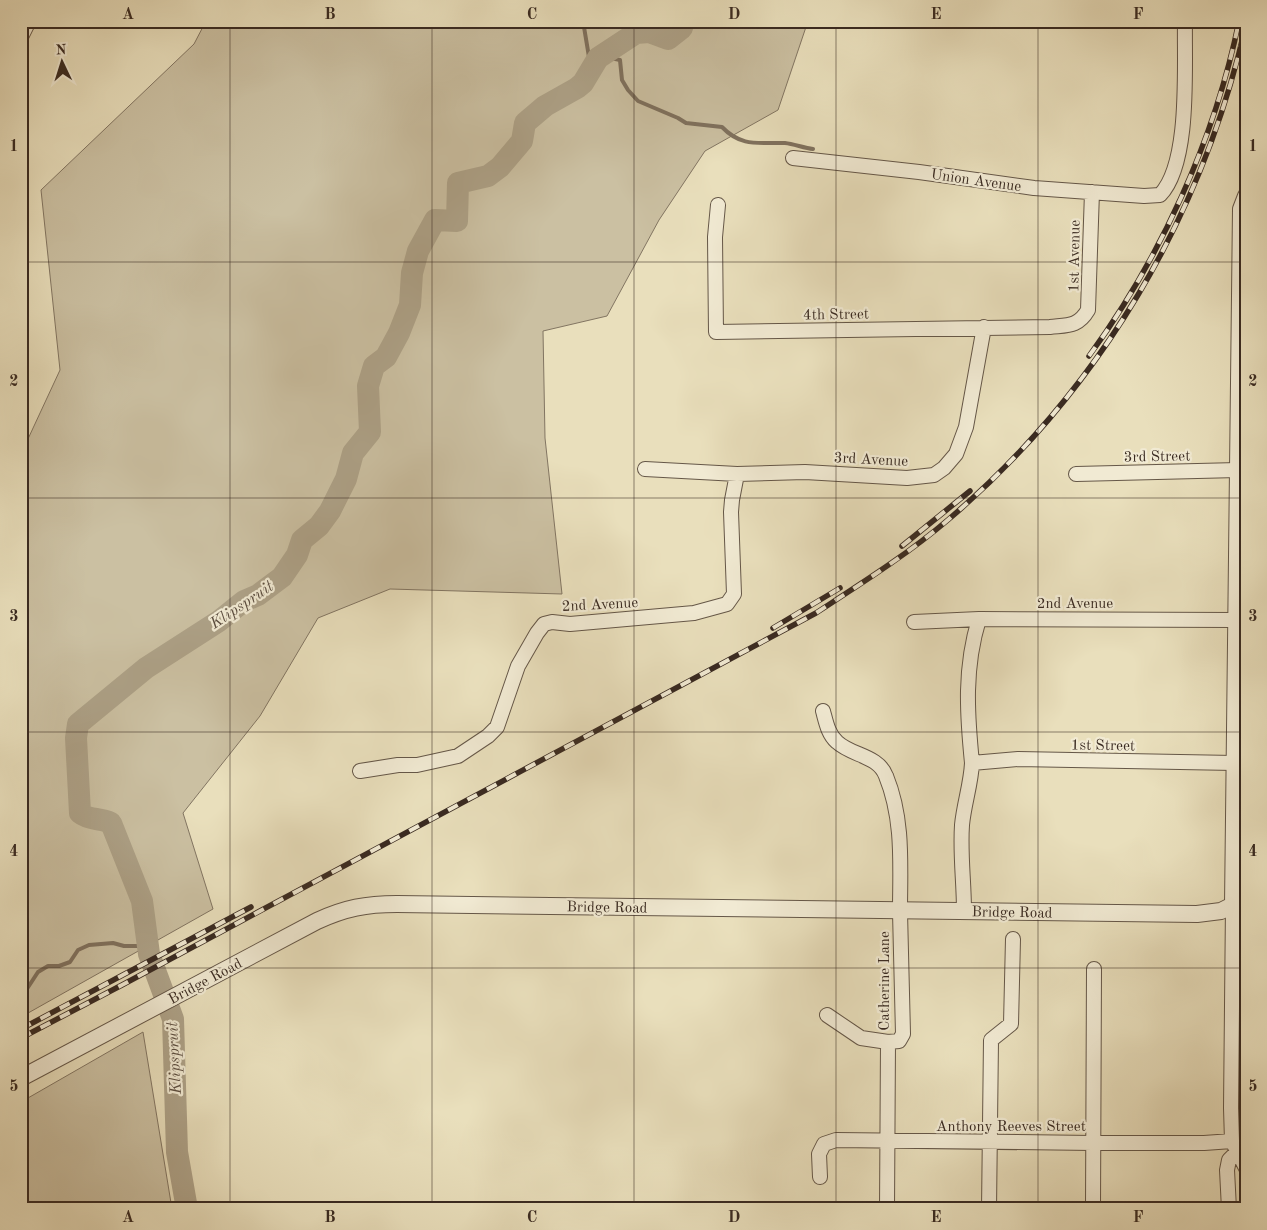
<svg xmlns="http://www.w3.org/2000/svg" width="1267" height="1230" font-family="'Old Standard TT',serif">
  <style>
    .green { fill: #cbc0a2; stroke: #827562 }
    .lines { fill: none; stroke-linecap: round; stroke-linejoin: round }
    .stream { stroke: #7f715e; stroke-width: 4 }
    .river { stroke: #ada187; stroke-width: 22 }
    .minor-casing { stroke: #655748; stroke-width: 16 }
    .tertiary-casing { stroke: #655748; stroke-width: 18 }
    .minor { stroke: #f1ead3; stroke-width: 14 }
    .tertiary { stroke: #f1ead3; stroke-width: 16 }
    .rail-casing { stroke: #392a21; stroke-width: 5.5 }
    .rail { stroke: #f1ead3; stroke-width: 4; stroke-dasharray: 11; stroke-linecap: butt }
    .grid { fill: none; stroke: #392a21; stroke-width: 1; stroke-opacity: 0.55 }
    .labels { text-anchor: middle; stroke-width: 4.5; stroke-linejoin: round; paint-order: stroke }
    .street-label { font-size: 15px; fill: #392a21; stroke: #f1ead3 }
    .water-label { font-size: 16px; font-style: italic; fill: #5c4e40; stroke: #f1ead3 }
    .neatline { fill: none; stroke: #392a21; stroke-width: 2 }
    .grid-label { font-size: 16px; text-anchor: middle; font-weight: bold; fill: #392a21 }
  </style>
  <rect width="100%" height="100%" fill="#e9dfbc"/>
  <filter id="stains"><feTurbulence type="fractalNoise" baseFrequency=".004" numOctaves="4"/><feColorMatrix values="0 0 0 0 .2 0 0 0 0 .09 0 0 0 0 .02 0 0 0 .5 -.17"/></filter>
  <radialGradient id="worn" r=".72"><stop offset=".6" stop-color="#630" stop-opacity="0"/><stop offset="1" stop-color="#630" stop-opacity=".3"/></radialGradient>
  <path class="green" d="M 206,21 L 808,21 L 778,110 L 705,151 L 659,220 L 607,316 L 543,331 L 545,438 L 562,594 L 390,589 L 318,618 L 260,716 L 183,813 L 213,909 L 21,1017 L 21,454 L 60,370 L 41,190 L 194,44 Z
    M 143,1032 L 172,1209 L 21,1209 L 21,1102 Z"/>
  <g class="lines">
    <path class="stream" d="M 583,21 L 591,69
      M 601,56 L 620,60 L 622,80 L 628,90 L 638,101 L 678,118 L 686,123 L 722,127 C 742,148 760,142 785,143 C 794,144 804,148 813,149
      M 21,998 L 38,972 L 48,966 L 59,966 L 70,962 L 78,950 L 89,945 L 113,943 L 124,946 L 148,946"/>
    <path class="river" d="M 187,1209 L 177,1152 L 173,1019 L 149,954 L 142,901 L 111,823 C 98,817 90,821 80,813 L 76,738 L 78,724 L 146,668 L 219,621 L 244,601 L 258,595 L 282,577 L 297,555 L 302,540 L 319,526 L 330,511 L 346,479 L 353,453 L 370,432 L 368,386 L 374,366 L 386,357 L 399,333 L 410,305 L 412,273 L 418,251 L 435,220 L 457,221 L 458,183 L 488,176 L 500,167 L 522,141 L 525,123 L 545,106 L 577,88 L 583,83 L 598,58 L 601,56 L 636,33 L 649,32 L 668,39 L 682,28 L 683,21"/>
    <defs>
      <path id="minor" d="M 21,37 L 29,21
        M 793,158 L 919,172 L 1034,188 L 1144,196 L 1160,195 C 1191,163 1184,65 1185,21
        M 718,205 L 715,237 L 716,332 L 1050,327 C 1068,325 1078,327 1088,310 L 1092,192
        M 645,469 L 737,474 L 805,472 L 907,478 L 934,475 L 944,468 L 956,454 L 966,427 L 984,327
        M 1076,474 L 1238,470
        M 914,622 L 979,619 L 1236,620
        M 823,711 C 826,722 828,734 837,742 C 852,756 878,755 886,776 C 904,820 900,866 900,912 C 901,953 902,994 903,1034 L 899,1041 L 888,1042 L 861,1038 L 827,1015
        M 972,763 L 1018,759 L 1234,763
        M 360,771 L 398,765 L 417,765 L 458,756 L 488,736 L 497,727 L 518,666 L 537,633 L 544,624 L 552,622 L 570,624 L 694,613 L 727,604 L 734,594 L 731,512 L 732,500 L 737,474
        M 1246,905 L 1233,905 L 1231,1108 L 1232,1141 L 1246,1168
        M 964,911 C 964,882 960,854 962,825 C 964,804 971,784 972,763 C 967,713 964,668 979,619
        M 820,1177 L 819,1154 L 824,1144 L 836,1140 L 1093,1143 L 1204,1143 L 1232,1141
        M 887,1209 L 888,1042
        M 989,1209 L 991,1040 L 1011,1024 L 1013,939
        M 1093,1209 L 1094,969
        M 1229,1209 L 1227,1170 L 1229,1160 L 1237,1152"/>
      <path id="tertiary" d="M 21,1078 L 317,921 C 345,908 366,904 397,904 L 1197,914 L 1221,911 L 1233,905 L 1241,209 L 1246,196"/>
    </defs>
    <use href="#minor" class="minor-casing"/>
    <use href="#tertiary" class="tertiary-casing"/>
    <use href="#minor" class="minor"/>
    <use href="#tertiary" class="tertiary"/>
    <defs>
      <path id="rail" d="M 1089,356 C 1160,259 1215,139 1239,21
        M 902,546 L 970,491
        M 773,628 L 840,588
        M 21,1029 L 251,907
        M 21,1038 L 122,985 L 816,613 C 862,583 908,554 949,519 C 1099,391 1203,216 1246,24"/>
    </defs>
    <use href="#rail" class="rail-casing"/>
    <use href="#rail" class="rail"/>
  </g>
  <path class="grid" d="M 230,21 L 230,1209M 432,21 L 432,1209M 634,21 L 634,1209M 836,21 L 836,1209M 1038,21 L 1038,1209M 21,262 L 1246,262M 21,498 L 1246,498M 21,732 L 1246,732M 21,968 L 1246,968"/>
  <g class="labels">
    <g class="street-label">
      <text transform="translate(976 180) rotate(8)" y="5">Union Avenue</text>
      <text transform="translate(1074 256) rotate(-89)" y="5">1st Avenue</text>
      <text transform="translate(836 314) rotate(-1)" y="5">4th Street</text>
      <text transform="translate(1157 456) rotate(-1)" y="5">3rd Street</text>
      <text transform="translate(871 459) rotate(3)" y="5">3rd Avenue</text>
      <text x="1075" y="608">2nd Avenue</text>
      <text transform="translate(600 604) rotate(-3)" y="5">2nd Avenue</text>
      <text transform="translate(1103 745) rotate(1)" y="5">1st Street</text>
      <text transform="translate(607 907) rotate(1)" y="5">Bridge Road</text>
      <text transform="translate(1012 912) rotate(1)" y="5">Bridge Road</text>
      <text transform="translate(205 981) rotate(-28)" y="5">Bridge Road</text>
      <text transform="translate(884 981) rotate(-90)" y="5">Catherine Lane</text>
      <text x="1011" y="1131">Anthony Reeves Street</text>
    </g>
    <g class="water-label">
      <text transform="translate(241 604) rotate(-34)" y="6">Klipspruit</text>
      <text transform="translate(173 1058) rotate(-93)" y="6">Klipspruit</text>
    </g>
  </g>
  <rect width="1267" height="1230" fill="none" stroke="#e9dfbc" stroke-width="55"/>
  <g transform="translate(62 62) rotate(356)" stroke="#f1ead3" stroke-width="4" paint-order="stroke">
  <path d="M0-4L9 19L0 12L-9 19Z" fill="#392a21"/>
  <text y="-8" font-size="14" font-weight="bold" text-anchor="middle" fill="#392a21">N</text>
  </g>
  <rect x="28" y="28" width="1212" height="1174" class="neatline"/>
  <g class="grid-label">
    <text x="128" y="19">A</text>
    <text x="330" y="19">B</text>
    <text x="532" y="19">C</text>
    <text x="734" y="19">D</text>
    <text x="936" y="19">E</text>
    <text x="1138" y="19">F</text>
    <text x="14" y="151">1</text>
    <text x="1253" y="151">1</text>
    <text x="14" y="386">2</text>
    <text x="1253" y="386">2</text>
    <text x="14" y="621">3</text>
    <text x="1253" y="621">3</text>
    <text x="14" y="856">4</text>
    <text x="1253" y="856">4</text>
    <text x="14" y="1091">5</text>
    <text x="1253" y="1091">5</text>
    <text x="128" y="1222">A</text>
    <text x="330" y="1222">B</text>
    <text x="532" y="1222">C</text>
    <text x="734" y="1222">D</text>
    <text x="936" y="1222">E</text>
    <text x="1138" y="1222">F</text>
  </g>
  <rect width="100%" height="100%" filter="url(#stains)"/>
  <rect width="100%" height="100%" fill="url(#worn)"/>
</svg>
